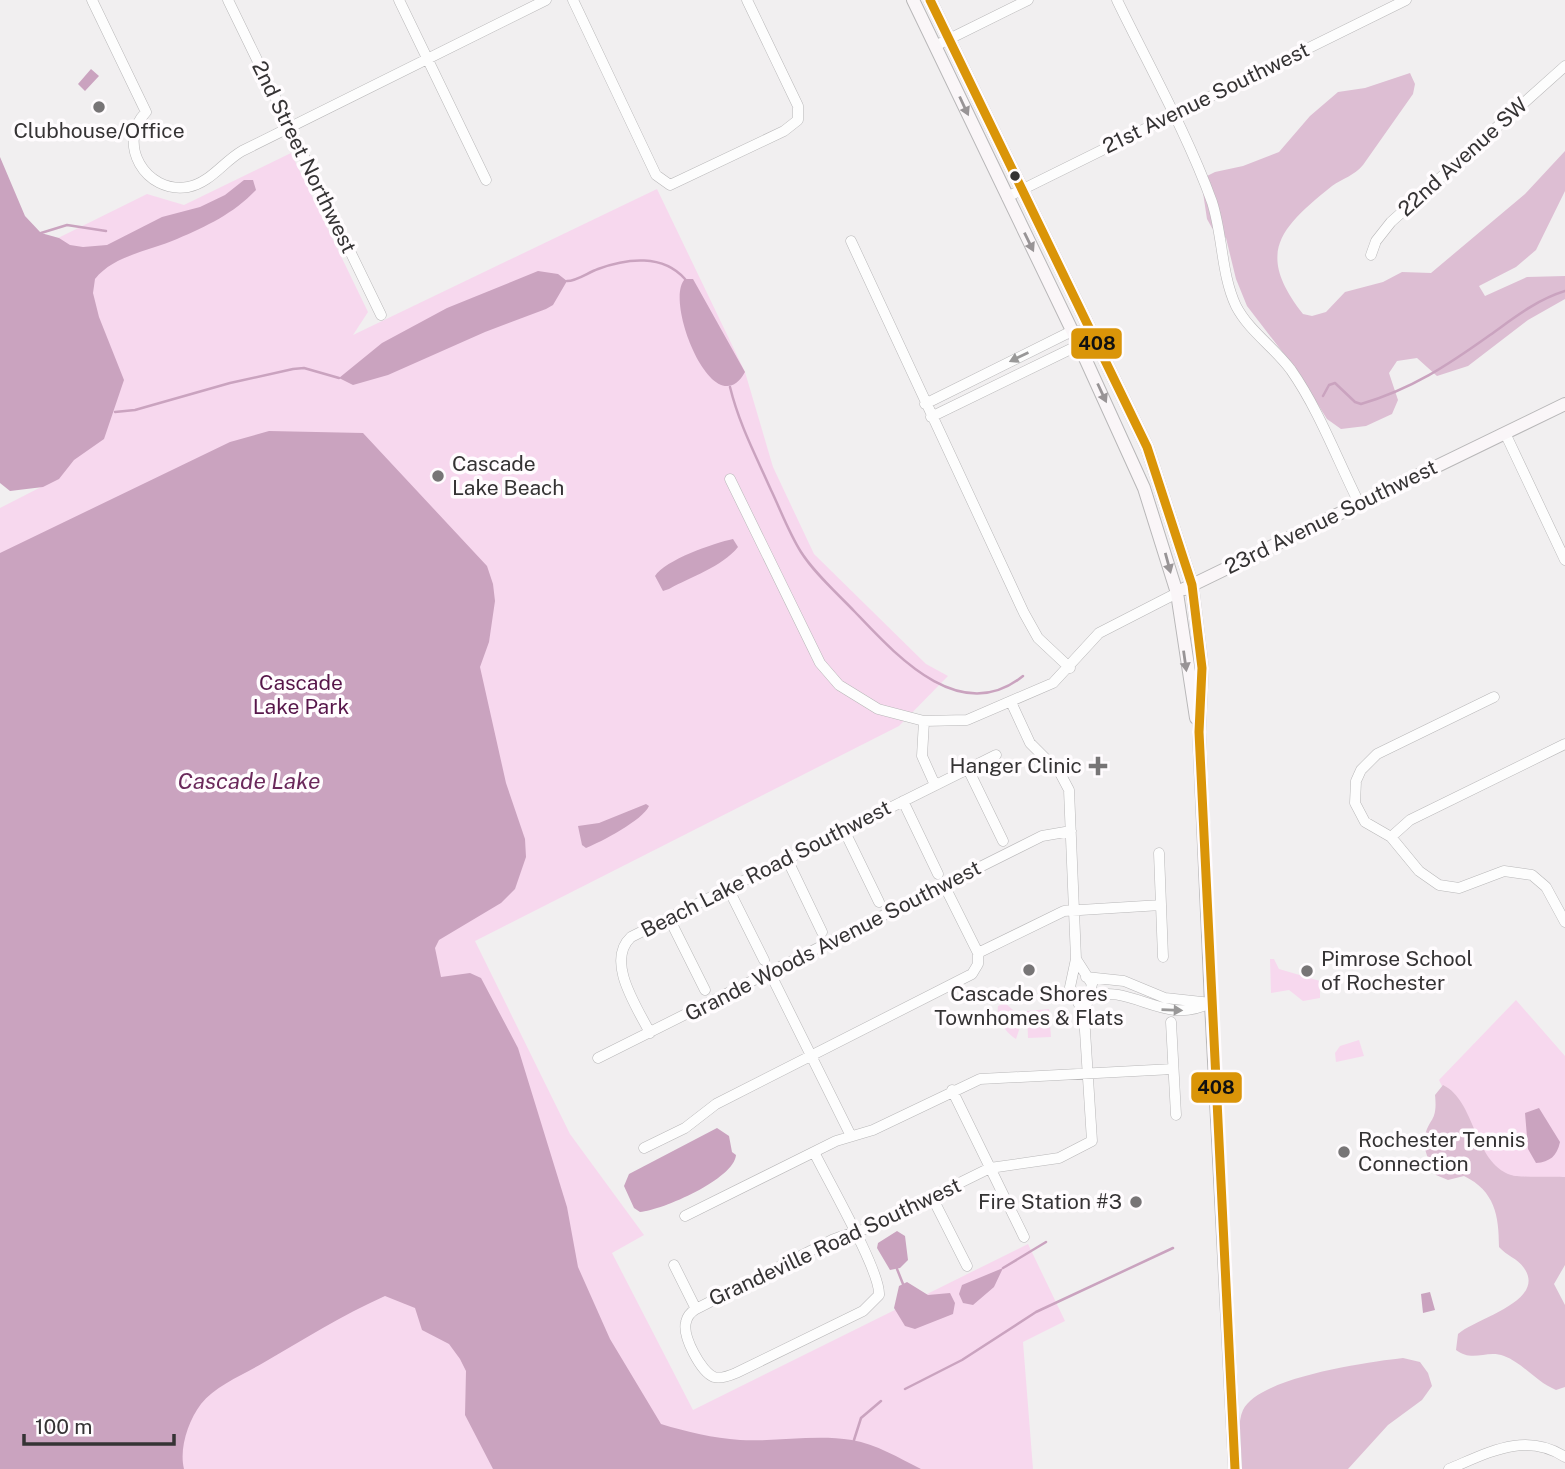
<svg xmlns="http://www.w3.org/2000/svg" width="1565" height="1469" font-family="'Public Sans',sans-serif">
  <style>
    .green { fill: #f7d8ee }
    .forest { fill: #ddbed3 }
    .water { fill: #caa3bf }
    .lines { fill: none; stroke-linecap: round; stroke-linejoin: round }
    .stream { stroke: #caa3bf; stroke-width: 2.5 }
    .street-casing { stroke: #b8b7b8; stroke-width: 11 }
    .secondary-casing { stroke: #b8b7b8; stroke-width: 14 }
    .street { stroke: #fdfdfd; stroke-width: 10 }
    .secondary { stroke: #faf6f8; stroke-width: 12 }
    .bus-1-casing { stroke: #fffcfe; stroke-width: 14 }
    .bus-1 { stroke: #da9508; stroke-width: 9 }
    .oneway { fill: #989496 }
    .oneway2 { fill: #999898 }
    .poi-dot { fill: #777576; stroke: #fffcfe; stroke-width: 2.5 }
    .bus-dot { fill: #353334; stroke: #fffcfe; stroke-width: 2.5 }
    .labels { text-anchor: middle; stroke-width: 7; stroke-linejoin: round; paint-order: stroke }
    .street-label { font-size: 21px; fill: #353334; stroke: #fffcfe }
    .poi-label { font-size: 21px; fill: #353334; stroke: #fffcfe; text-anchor: start }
    .park-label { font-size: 21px; fill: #57164a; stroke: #fffcfe }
    .water-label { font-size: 23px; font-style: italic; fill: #6b295b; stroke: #fffcfe }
    .line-badge { stroke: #fffcfe; stroke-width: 2.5 }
    .pale-badge-label { font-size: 19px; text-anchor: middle; font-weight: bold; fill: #111 }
  </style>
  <rect width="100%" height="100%" fill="#f1eff0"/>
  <path class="green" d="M 291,153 L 368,312 L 353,335 L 657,189 L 745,372 L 773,467 L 814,554 L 926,664 L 948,676 L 899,726 L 475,941 L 570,1134 L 644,1235 L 612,1253 L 693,1410 L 1028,1244 L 1065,1321 L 1023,1342 L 1033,1469 L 0,1469 L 0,508 L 43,486 L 52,241 L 147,194 L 184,205 Z
    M 1270,959 L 1274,959 L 1279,969 L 1320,981 L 1320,998 L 1303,1001 L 1289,990 L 1271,993 Z
    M 1516,1000 L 1565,1056 L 1565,1182 L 1484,1173 L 1439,1080 Z
    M 1005,1003 L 1019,1015 L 1020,1027 L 1016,1039 C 1005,1032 996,1019 998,1006 Z
    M 1049,1009 L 1051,1037 L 1028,1038 L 1027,1011 Z
    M 1359,1040 L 1364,1056 L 1336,1062 L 1335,1053 L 1340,1046 Z"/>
  <path class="forest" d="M 1410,73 L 1415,84 L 1413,94 L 1363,165 C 1354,176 1343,178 1332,186 C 1280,228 1255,253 1303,314 L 1312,316 L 1326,312 L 1345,292 L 1383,282 L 1402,272 L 1431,273 L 1525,194 L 1565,151 L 1565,191 L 1536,250 L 1516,267 L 1479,286 L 1485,296 L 1527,277 L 1565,276 L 1565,299 L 1528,320 L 1468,366 L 1437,376 L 1417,358 L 1397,361 L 1389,373 L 1398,400 L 1392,414 L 1366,426 L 1341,429 L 1327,419 L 1294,367 L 1247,306 L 1236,279 L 1226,238 L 1212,228 L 1207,219 L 1202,186 L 1207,176 L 1215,172 L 1243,166 L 1279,152 L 1310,116 L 1338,92 L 1365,88 Z
    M 1443,1085 C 1476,1101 1473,1162 1511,1175 C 1519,1178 1553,1176 1565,1177 L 1565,1265 L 1554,1284 L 1565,1305 L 1565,1387 L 1556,1390 C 1536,1382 1523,1363 1504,1356 C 1487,1349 1473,1363 1456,1350 L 1458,1334 C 1477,1318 1547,1301 1524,1268 C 1517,1258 1507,1256 1499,1247 C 1499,1216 1495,1191 1464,1176 L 1448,1180 L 1436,1175 C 1431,1164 1422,1150 1425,1137 C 1428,1118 1438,1123 1435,1095 Z
    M 1403,1358 L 1420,1362 L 1428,1373 L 1432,1386 L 1422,1400 L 1388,1425 L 1348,1469 L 1242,1469 C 1241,1453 1236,1425 1243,1410 C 1259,1377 1368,1362 1403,1358 Z"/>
  <path class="water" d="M 91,69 L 99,76 L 85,91 L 78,84 Z
    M 0,157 L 25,216 L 41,233 L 59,238 L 70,245 L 83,247 L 107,245 L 162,217 L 200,207 L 225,195 L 244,180 L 253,180 L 256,190 C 233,214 207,226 177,239 C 150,251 114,255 95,279 L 93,293 L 99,317 L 124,380 L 104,439 L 74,460 L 59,479 L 43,487 L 10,491 L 0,483 Z
    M 538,271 L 558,274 L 567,281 L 553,305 L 546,309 L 485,332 L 388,375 L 353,385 L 339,378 L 382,343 L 447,308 Z
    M 685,279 L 693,279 L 745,372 C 714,428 663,300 685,279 Z
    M 269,431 L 363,433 L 487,566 L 493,584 L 495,601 L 489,642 L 480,667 L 506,783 L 525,839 L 526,857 L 515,889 L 501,903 L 439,940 L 435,948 L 441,977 L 470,973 L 481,978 L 518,1048 L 567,1207 L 578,1267 L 610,1339 L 661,1424 C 687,1432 713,1438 740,1440 C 777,1442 814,1434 852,1440 C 876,1444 899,1458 921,1469 L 493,1469 L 465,1415 L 466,1371 L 460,1359 L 449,1344 L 422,1330 L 415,1308 L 385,1296 C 342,1315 303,1340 263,1363 C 243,1375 215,1386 201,1404 C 188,1421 179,1449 184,1469 L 0,1469 L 0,553 L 230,442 Z
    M 733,539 L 738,547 C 722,567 690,577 669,589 L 663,591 L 655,576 C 665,560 714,543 733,539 Z
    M 646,804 L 649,806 C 643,820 601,842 586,848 L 582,845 L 578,826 L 599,823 Z
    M 1539,1108 L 1560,1142 C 1557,1156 1550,1162 1536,1163 L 1528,1149 L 1525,1113 Z
    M 717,1128 L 729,1136 L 732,1152 L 736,1155 C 734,1179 663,1210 640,1212 L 634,1208 L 624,1186 L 629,1174 Z
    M 897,1231 L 905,1236 L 908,1260 L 900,1268 L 890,1270 L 877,1248 L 878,1243 Z
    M 1003,1268 L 994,1287 L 973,1305 L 963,1303 L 959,1294 L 962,1285 Z
    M 907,1282 L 928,1295 L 950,1293 L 955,1303 L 953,1314 L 915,1329 L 905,1326 L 894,1308 L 899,1286 Z
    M 1430,1292 L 1435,1310 L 1423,1313 L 1421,1294 Z"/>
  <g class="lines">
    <path class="stream" d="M 41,233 L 67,225 L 106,231
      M 567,281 C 577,281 587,273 598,269 C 627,258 663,254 685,279
      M 730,387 C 739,424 756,456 771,490 C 781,511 789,533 801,552 C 815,574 837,593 855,612 C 896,655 960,727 1023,676
      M 1323,396 L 1329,385 L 1335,383 L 1355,402 L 1361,404 C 1412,389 1448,365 1490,335 C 1514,318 1536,300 1565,291
      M 115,412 L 135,410 L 230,383 L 293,369 L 304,368 L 339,378
      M 1003,1268 L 1046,1242
      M 897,1269 L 903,1284
      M 905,1389 L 962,1360 L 1036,1312 L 1173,1248
      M 854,1440 L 861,1418 L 881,1401"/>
    <defs>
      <path id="street" d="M 92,0 L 146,112 C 116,143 145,194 188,187 C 210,183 223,162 242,151 L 546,0
        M 228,0 L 381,315
        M 399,0 L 486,180
        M 573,0 L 656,175 L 670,185 L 784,131 L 798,120 L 798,106 L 747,0
        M 1117,0 C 1149,66 1187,133 1212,202 C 1223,236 1221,274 1236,306 C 1249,331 1274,347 1291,370 C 1319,410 1337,459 1359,503
        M 935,46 L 1028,0
        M 1007,197 L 1406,0
        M 851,241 L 1024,613 L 1038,638 L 1070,668
        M 1371,255 L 1376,241 L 1391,222 L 1565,66
        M 925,404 L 1072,331 L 1092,331
        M 931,417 L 1079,345 L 1092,331
        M 1505,433 L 1565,560
        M 730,479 L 820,663 L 839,685 L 878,709 L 924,721 L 967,720 L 1053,683 L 1099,633 L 1177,593
        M 1494,697 L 1377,754 L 1361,770 L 1356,781 L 1355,803 L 1365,822 L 1391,837 L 1419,871 L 1439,885 L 1459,888 L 1504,871 L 1532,875 L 1546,887 L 1565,922
        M 1011,702 L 1030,743 L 1060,773 L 1069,790 L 1076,959 L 1070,987 L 1084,1014
        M 924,721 L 922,756 L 935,785
        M 968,769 L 1003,841
        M 903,801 L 938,874
        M 844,830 L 879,902
        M 1391,837 L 1410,820 L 1565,744
        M 1159,853 L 1163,957
        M 787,859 L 822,932
        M 728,888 L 764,960
        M 669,918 L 705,990
        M 978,953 L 1064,911 L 1161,905
        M 770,973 L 851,1136
        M 1086,977 L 1124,981 L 1165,998 L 1211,1003
        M 1087,997 C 1133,982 1162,1027 1210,1003
        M 1171,1022 L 1176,1115
        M 650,1033 C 637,1007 605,961 631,937 L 996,755
        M 598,1058 L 1042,836 L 1071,831
        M 952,1090 L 1024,1237
        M 644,1148 L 685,1128 L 716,1104 L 972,974 L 978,964 L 978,953 L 944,885
        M 814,1152 C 827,1179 881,1272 879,1295 L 863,1311 L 736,1373 C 729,1376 721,1379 714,1377 C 701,1372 682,1336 686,1322 C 687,1317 691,1312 696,1309 L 834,1239 C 846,1234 859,1232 870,1227 L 990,1168 L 1059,1158 L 1092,1141 L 1084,1015 L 1092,984 L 1076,959
        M 932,1197 L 967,1266
        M 685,1216 L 836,1141 L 873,1130 L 980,1079 L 1173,1069
        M 674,1265 L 696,1309
        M 1449,1469 C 1488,1453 1525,1431 1565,1457"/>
      <path id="secondary" d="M 913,0 L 1079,345 L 1144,488 L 1177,593 L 1196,718
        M 930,0 L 1147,447 L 1192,585 L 1202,668 L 1199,732 L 1211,1003 L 1235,1469
        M 1184,589 L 1565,404"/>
    </defs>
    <use href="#street" class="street-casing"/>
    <use href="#secondary" class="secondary-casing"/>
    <use href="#street" class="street"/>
    <use href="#secondary" class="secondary"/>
    <defs>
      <path id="bus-1" d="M 930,0 L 1147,447 L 1192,585 L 1202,668 L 1199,732 L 1235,1469"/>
    </defs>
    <use href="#bus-1" class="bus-1-casing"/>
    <use href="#bus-1" class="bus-1"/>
  </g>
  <defs><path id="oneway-solid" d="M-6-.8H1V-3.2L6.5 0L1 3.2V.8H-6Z" transform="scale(1.75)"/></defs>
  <g class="oneway">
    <use href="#oneway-solid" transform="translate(964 106) rotate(65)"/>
    <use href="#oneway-solid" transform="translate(1029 242) rotate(64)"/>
    <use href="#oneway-solid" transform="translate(1102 393) rotate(65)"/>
    <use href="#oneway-solid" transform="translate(1168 563) rotate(75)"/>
    <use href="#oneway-solid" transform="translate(1185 661) rotate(82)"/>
  </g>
  <g class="oneway2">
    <use href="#oneway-solid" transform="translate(1019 357) rotate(154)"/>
    <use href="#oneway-solid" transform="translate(1172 1010) rotate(2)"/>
  </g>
  <g class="poi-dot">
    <circle cx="99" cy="107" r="7"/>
    <circle cx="438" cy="476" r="7"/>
    <path d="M1094.5 755.5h7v7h7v7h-7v7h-7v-7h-7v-7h7z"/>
    <circle cx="1029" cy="970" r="7"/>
    <circle cx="1307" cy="971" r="7"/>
    <circle cx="1344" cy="1152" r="7"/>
    <circle cx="1136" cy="1202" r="7"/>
  </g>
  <circle class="bus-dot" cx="1015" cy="176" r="6"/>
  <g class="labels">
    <g class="street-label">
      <text transform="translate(1206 98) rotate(-26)" y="7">21st Avenue Southwest</text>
      <text transform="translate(304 157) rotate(64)" y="7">2nd Street Northwest</text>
      <text transform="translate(1463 157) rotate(-42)" y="7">22nd Avenue SW</text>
      <text transform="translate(1331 517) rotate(-26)" y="7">23rd Avenue Southwest</text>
      <text transform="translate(766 869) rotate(-27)" y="7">Beach Lake Road Southwest</text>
      <text transform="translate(833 941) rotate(-27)" y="7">Grande Woods Avenue Southwest</text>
      <text transform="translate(835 1242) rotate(-25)" y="7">Grandeville Road Southwest</text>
    </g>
    <g class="poi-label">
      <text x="99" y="138" text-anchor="middle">Clubhouse/Office</text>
      <text x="452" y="471">Cascade<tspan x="452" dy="24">Lake Beach</tspan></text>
      <text x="1082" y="773" text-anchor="end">Hanger Clinic</text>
      <text x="1321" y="966">Pimrose School<tspan x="1321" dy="24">of Rochester</tspan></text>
      <text x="1029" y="1001" text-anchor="middle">Cascade Shores<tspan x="1029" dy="24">Townhomes &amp; Flats</tspan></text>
      <text x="1358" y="1147">Rochester Tennis<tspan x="1358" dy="24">Connection</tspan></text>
      <text x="1122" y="1209" text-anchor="end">Fire Station #3</text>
    </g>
    <g class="park-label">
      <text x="301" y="690">Cascade<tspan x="301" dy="24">Lake Park</tspan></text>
    </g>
    <g class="water-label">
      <text x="249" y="789">Cascade Lake</text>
    </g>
  </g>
  <g class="line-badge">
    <rect x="1070" y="327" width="53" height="33" rx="7" fill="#da9508"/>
    <rect x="1190" y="1071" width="53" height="33" rx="7" fill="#da9508"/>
  </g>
  <g class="pale-badge-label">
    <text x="1097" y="350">408</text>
    <text x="1216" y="1094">408</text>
  </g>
  <path d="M24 1434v10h150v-10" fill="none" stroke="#353334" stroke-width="3.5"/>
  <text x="35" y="1434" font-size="21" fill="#353334" stroke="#fffcfe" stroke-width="5" paint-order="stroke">100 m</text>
</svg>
